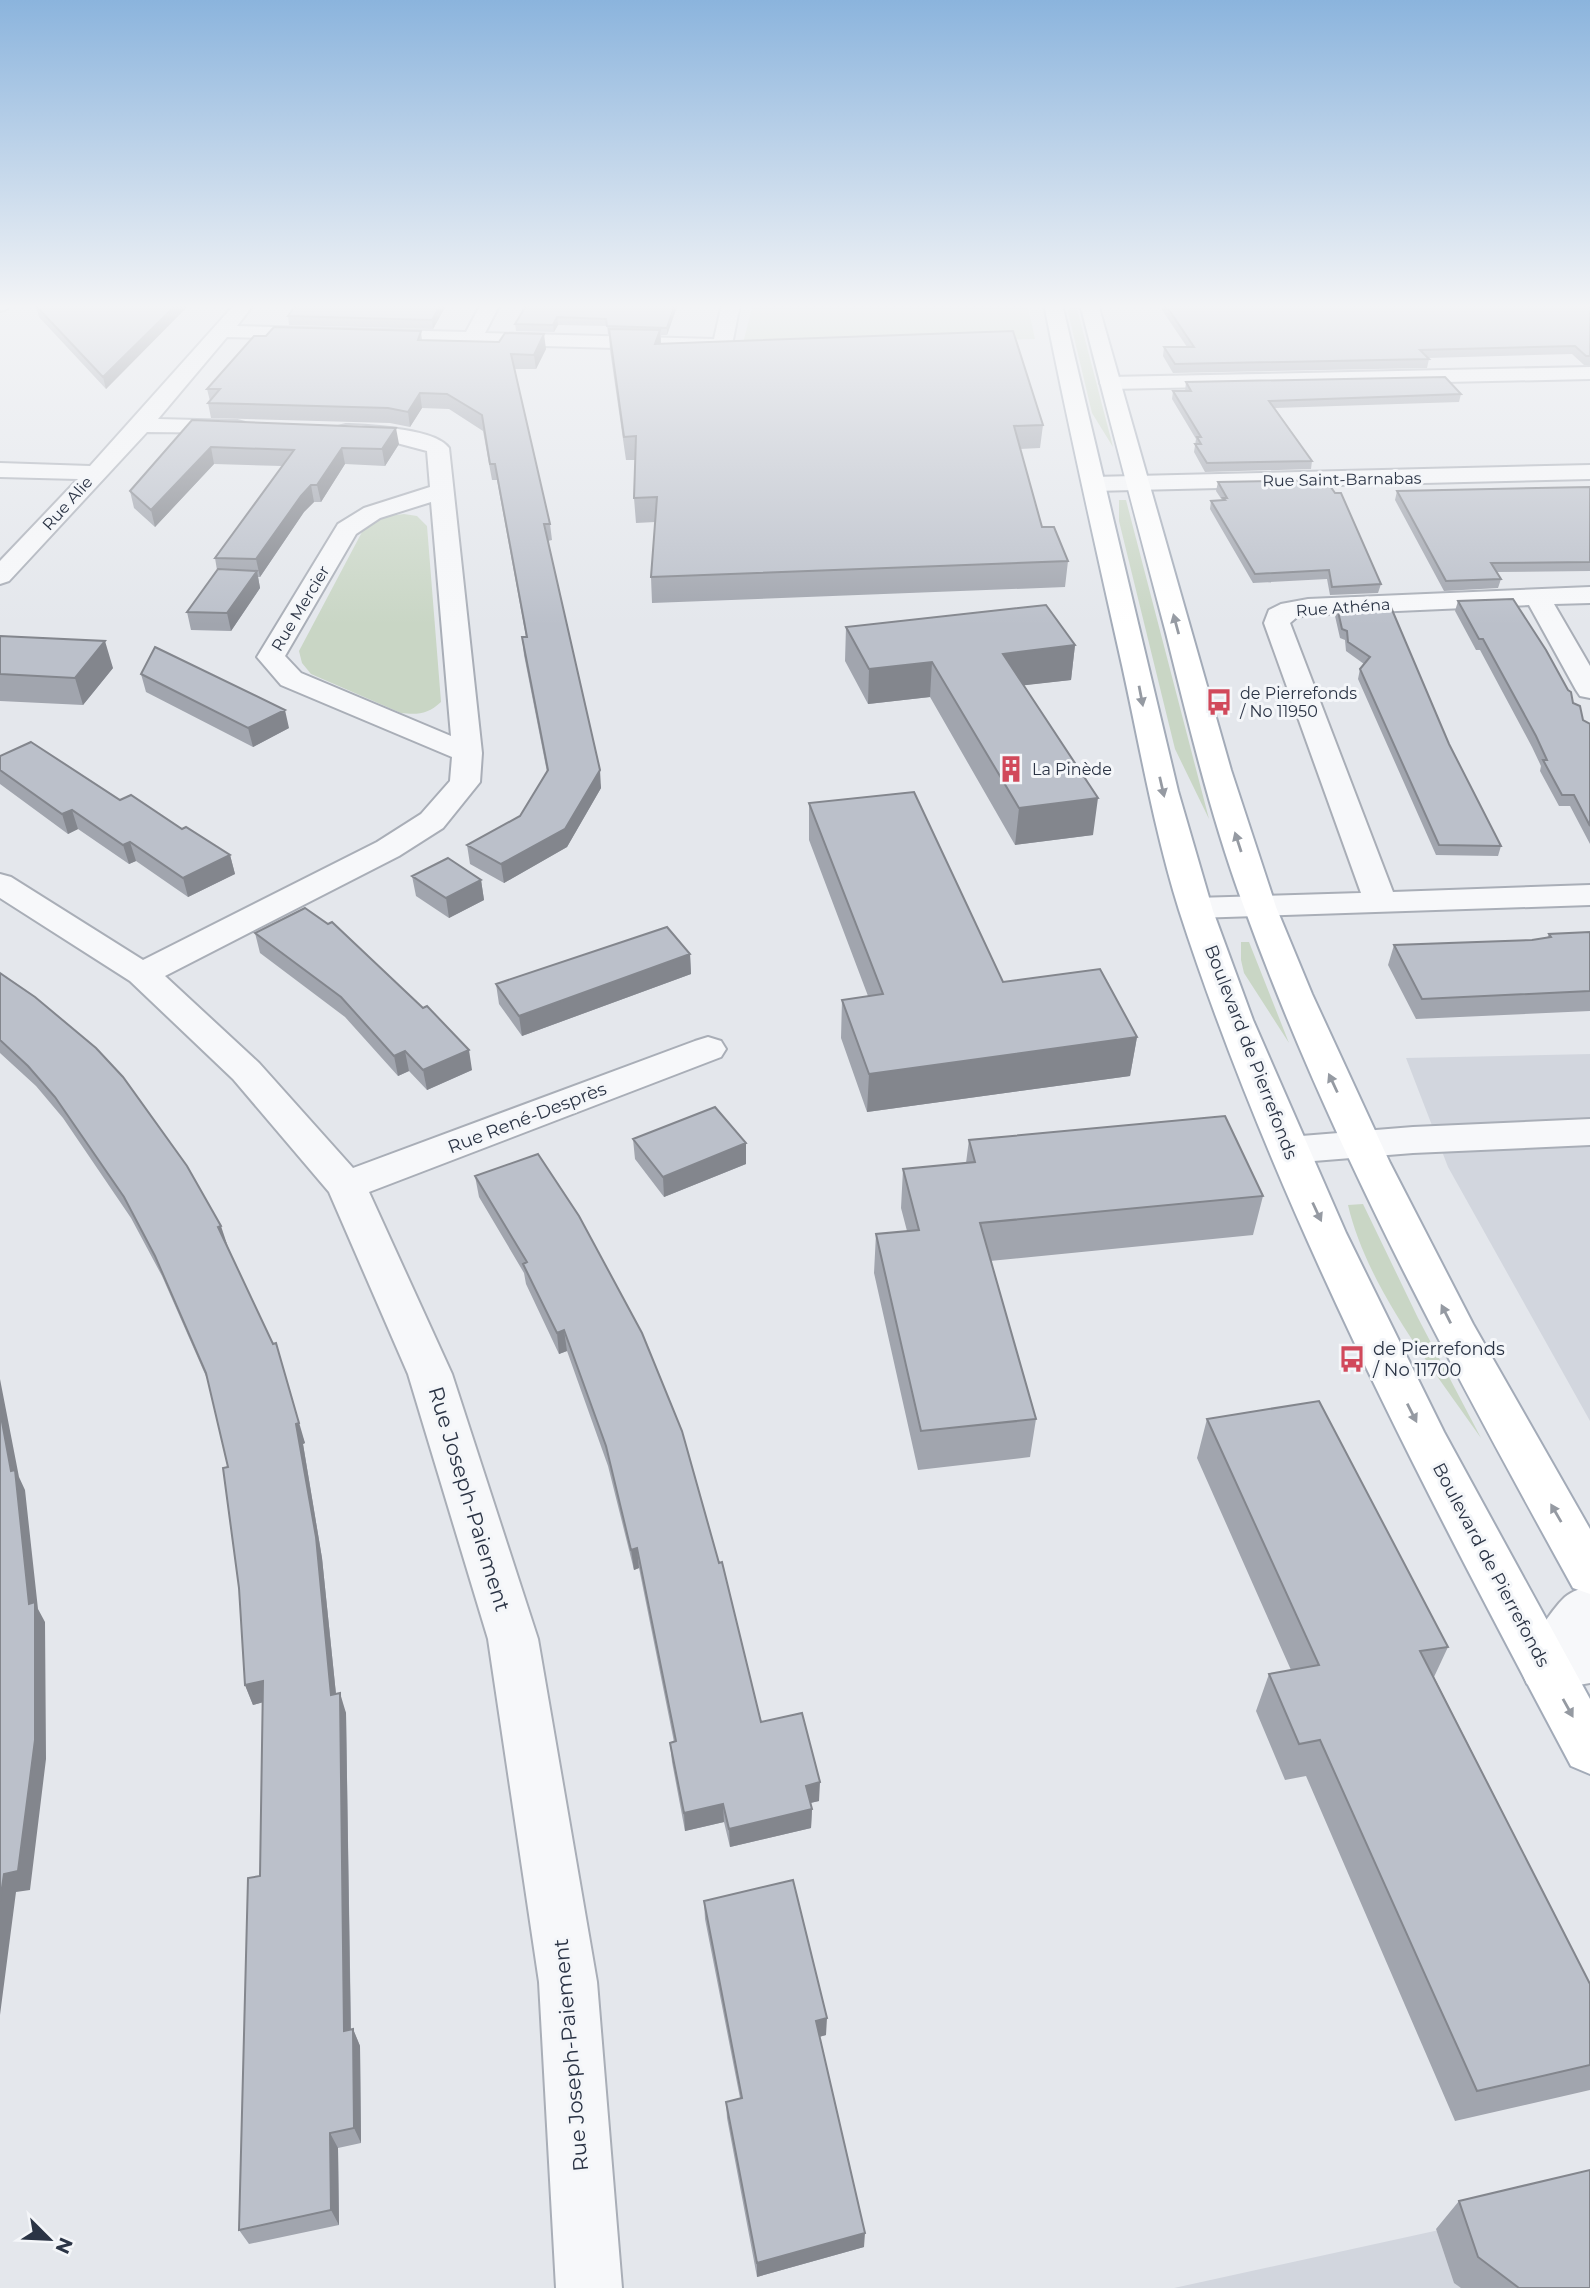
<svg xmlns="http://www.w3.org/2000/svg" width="1590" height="2288" font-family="Montserrat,sans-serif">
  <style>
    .built { fill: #d2d6de }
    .green { fill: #c9d6c5 }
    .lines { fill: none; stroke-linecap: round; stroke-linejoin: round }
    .minor-casing { stroke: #a9aeb7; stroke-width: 4 }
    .major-casing { stroke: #a3abb8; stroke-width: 4 }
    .minor { fill: #f7f8fa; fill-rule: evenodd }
    .major { fill: #fff; fill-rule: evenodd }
    .wall { fill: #a1a5ae }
    .shaded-wall { fill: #83868d }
    .building { fill: #bbc0ca; stroke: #83868d; stroke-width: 2 }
    .oneway { fill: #959aa2 }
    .labels { text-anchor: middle; stroke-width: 6; stroke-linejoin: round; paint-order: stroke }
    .far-street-label { font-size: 16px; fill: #2b3445; stroke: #f4f6f9 }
    .far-poi-label { font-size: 16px; fill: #2b3445; stroke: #f4f6f9; text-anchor: start }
    .street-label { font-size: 18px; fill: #2b3445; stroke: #f4f6f9 }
    .poi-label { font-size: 18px; fill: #2b3445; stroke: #f4f6f9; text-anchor: start }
    .near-street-label { font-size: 21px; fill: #2b3445; stroke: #f4f6f9 }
  </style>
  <rect width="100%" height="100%" fill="#e4e7ec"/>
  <path class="built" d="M 1590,1054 L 1590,1421 L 1448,1167 L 1406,1058 Z
    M 1590,2197 L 1590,2288 L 1174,2288 Z"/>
  <path class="green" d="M 753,304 L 1027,304 L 1035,339 L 742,347 Z
    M 1070,305 L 1076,305 L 1113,447 L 1092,413 L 1068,312 Z
    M 1119,500 L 1126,500 L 1209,819 L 1175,749 L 1119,521 Z
    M 404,514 L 417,516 L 427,526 L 441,702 C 428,714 418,715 401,713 L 311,674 L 302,663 L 299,651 L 362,532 L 381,517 Z
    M 1241,942 L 1249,942 L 1289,1043 L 1244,973 L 1241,960 Z
    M 1363,1204 L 1418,1318 L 1481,1438 C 1433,1369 1367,1287 1348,1205 Z"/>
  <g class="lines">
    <defs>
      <path id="minor" d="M 0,304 L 10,304 L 7,309 L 0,311 Z
        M 235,304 L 254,304 L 237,326 L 466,332 L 481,304 L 500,304 L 485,333 L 714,339 L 722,304 L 740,304 L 732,345 L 729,349 L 722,351 L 227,337 L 158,419 L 237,421 L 245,423 L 248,428 L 245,433 L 147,432 L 9,581 L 0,584 L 0,561 L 78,479 L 0,477 L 0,463 L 90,466 Z
        M 1590,367 L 1590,379 L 1110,389 L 1103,387 L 1100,383 L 1103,379 L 1110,377 Z
        M 346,425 C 369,426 435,428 449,448 L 482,753 L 480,782 L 443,828 L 399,856 L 165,976 L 259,1063 L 353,1168 L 695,1041 L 708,1037 L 721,1041 L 726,1049 L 721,1057 L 369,1192 L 452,1374 L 538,1639 L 597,1982 L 622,2288 L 556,2288 L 539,1982 L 488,1639 L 408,1374 L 329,1192 L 233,1079 L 130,981 L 0,898 L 0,874 L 11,877 L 143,960 L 377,842 L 421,814 L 450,781 L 452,757 L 281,685 L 257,657 L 338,524 L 364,508 L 430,487 L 427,451 L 393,442 L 338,437 L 335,432 L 338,427 ZM 431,502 L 451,736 L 301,673 L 285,656 L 356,534 L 380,518 Z
        M 1590,465 L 1590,479 L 1093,491 L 1085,489 L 1082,484 L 1085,479 L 1093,477 Z
        M 1590,587 L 1590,603 L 1554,604 L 1590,666 L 1590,698 L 1580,696 L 1576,690 L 1529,605 L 1308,615 L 1297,617 L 1290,623 L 1393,892 L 1590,885 L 1590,905 L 1195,918 L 1183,915 L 1179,908 L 1183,901 L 1195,898 L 1361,893 L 1264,623 L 1269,610 L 1281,604 L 1308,599 Z
        M 1590,1119 L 1590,1145 L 1413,1153 L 1289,1163 L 1275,1159 L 1270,1150 L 1275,1141 L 1289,1137 L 1413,1127 Z
        M 1590,1585 L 1590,1683 L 1545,1691 L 1527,1684 L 1520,1668 C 1529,1647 1548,1613 1565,1597 C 1572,1591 1581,1589 1590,1585 Z"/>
      <path id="major" d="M 1044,304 L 1062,304 L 1178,791 L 1213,911 L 1253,1020 L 1346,1233 L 1444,1432 L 1590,1699 L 1590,1774 L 1571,1766 C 1424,1490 1276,1209 1179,910 C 1154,830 1140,747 1122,665 C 1095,545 1068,425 1044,304 Z
        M 1080,304 L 1098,304 L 1231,770 L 1276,907 L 1312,994 L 1390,1163 L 1473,1324 L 1590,1529 L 1590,1594 L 1573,1588 C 1451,1367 1330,1145 1244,907 C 1211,818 1189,725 1166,633 C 1137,524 1108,414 1080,304 Z"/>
    </defs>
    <use href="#minor" class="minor-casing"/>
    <use href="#major" class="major-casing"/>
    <use href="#minor" class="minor"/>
    <use href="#major" class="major"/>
  </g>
  <path class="wall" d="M 38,304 L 190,304 L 106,389 L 39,317 L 36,306 Z
    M 297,304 L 447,304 L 433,329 L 289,325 L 288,316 Z
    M 527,304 L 678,304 L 667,335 L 661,335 L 661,343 L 1043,425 L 1040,448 L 1020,449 L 1042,527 L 1068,561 L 1065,587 L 652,603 L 651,577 L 655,522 L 636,523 L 634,498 L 635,460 L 626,460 L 610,350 L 609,334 L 608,334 L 607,326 L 558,325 L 554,332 L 516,331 L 515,324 Z
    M 1163,304 L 1590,304 L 1590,365 L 1584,365 L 1572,354 L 1428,358 L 1429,359 L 1427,368 L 1173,373 L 1163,356 L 1164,347 L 1187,347 L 1162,310 Z
    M 421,331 L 422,340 L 546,349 L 536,369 L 514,369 L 550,524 L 552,540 L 548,541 L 601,788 L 567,847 L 504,883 L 470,864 L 467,845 L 520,816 L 547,772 L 524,655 L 522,637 L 526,637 L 497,480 L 492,480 L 483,431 L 449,409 L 422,408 L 410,427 L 390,423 L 211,418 L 208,403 L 210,401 L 207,389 L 266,336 Z
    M 1186,382 L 1461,394 L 1459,402 L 1275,408 L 1312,461 L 1311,469 L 1205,472 L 1194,452 L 1196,439 L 1172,399 L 1173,391 L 1185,391 Z
    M 192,420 L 399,444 L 385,466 L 345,464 L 321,502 L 314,502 L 304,512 L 260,577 L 258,577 L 260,588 L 231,631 L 191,630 L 187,612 L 217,570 L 215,558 L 282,466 L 214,464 L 155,527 L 134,508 L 130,491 Z
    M 1218,482 L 1381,584 L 1378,593 L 1330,595 L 1327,579 L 1253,583 L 1210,509 L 1211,501 L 1222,500 L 1216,491 Z
    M 1590,487 L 1590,571 L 1496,572 L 1501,579 L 1498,588 L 1444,591 L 1395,500 L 1397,491 Z
    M 1458,601 L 1573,703 L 1583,720 L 1590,724 L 1590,844 L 1570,806 L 1559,806 L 1540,771 L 1541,766 L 1532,747 L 1480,650 L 1476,650 L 1455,611 Z
    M 1337,607 L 1449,744 L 1501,846 L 1498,856 L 1436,855 L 1358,679 L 1360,669 L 1364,664 L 1346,651 L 1345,640 L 1340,638 L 1335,616 Z
    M 846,627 L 1075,645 L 1071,680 L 1024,685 L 1093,835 L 1015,845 L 930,697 L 868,704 L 845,661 Z
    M 0,636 L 113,668 L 83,705 L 0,701 Z
    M 141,674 L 289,728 L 253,747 L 146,692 Z
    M 0,756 L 120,800 L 230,855 L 235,874 L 188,897 L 136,861 L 129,864 L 78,829 L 68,834 L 0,784 Z
    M 809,803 L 1003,982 L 1137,1037 L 1130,1076 L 867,1112 L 841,1038 L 842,1000 L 868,996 L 809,840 Z
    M 412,876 L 481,880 L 484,900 L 449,918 L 416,896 Z
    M 1590,932 L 1590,1011 L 1416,1019 L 1388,965 L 1394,945 L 1532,940 L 1547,938 L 1549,934 Z
    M 255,933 L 472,1070 L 427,1090 L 409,1071 L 398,1076 L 345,1017 L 260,953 Z
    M 690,954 L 691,974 L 522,1036 L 499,1004 L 496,984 Z
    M 0,973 L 228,1247 L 305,1443 L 303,1444 L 322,1558 L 336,1694 L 346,1713 L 351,2030 L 353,2029 L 360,2046 L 361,2143 L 338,2148 L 339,2225 L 249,2244 L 239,2230 L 260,1876 L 263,1702 L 253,1705 L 245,1685 L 239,1588 L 228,1467 L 208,1381 L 162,1276 L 131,1218 L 63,1118 L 36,1086 L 0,1053 Z
    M 633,1139 L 746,1143 L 746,1164 L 664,1197 L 635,1159 Z
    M 969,1140 L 1263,1196 L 1253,1235 L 990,1261 L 1036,1419 L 1030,1457 L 918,1470 L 874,1273 L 876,1234 L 907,1231 L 901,1208 L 903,1169 L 966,1163 Z
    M 538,1154 L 761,1722 L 819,1801 L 810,1803 L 812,1809 L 811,1828 L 730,1847 L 724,1822 L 685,1831 L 672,1762 L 670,1743 L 674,1742 L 639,1568 L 634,1570 L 608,1466 L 567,1351 L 559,1354 L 526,1284 L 524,1273 L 479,1197 L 475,1176 Z
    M 1207,1419 L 1448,1647 L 1434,1677 L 1590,1984 L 1590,2090 L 1455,2121 L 1306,1776 L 1285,1780 L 1256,1711 L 1269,1674 L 1291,1670 L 1197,1458 Z
    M 704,1901 L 826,2035 L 819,2037 L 864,2247 L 757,2277 L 727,2118 L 726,2102 L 740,2098 L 705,1919 Z
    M 1459,2201 L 1590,2288 L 1461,2288 L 1454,2283 L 1436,2229 Z"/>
  <path class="shaded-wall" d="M 177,304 L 190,304 L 106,389 L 103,377 Z
    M 441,304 L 447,304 L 433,329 L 432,320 Z
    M 675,304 L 678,304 L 667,335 L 667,328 Z
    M 557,317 L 558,325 L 554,332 L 553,325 Z
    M 660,330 L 661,352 L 655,344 Z
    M 544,334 L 546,349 L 536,369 L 534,355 Z
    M 420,393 L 422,408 L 410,427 L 408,412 Z
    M 396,428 L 399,444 L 385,466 L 382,449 Z
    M 211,447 L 214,464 L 155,527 L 151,510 Z
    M 342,448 L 345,464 L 321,502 L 317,485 Z
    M 311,485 L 314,502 L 304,512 L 260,577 L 256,559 L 301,496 Z
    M 257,571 L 260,588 L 231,631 L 227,613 Z
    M 105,641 L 113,668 L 83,705 L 75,678 Z
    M 1075,645 L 1071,680 L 1000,688 L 1003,654 Z
    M 932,662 L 930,697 L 868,704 L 869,669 Z
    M 285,710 L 289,728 L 253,747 L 248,728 Z
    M 600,770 L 601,788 L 567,847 L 504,883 L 501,864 Z
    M 1098,798 L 1093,835 L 1015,845 L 1019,808 Z
    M 72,810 L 78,829 L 68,834 L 62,814 Z
    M 130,842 L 136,861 L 129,864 L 123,845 Z
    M 230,855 L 235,874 L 188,897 L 183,878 Z
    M 481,880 L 484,900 L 449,918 L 446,898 Z
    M 690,954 L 691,974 L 522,1036 L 519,1016 Z
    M 1137,1037 L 1130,1076 L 867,1112 L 869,1074 Z
    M 469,1050 L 472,1070 L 427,1090 L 423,1070 Z
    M 405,1051 L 409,1071 L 398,1076 L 394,1056 Z
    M 746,1143 L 746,1164 L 664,1197 L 663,1177 Z
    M 221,1226 L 228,1247 L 218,1227 Z
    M 564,1330 L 567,1351 L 559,1354 L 557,1333 Z
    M 276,1343 L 305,1443 L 303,1444 L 322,1558 L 338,1714 L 331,1695 L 296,1424 Z
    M 0,1379 L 19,1477 L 25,1490 L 38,1609 L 45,1622 L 46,1759 L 30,1890 L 16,1892 L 0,2015 L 0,1901 L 4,1874 L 29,1604 L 11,1471 L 0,1411 Z
    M 637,1548 L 639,1568 L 634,1570 L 631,1550 Z
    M 263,1681 L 271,1700 L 253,1705 L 245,1685 Z
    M 340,1693 L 346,1713 L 351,2048 L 344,2031 Z
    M 820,1782 L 819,1801 L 806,1804 L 806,1786 Z
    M 723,1804 L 724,1822 L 685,1831 L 684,1813 Z
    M 812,1809 L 811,1828 L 730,1847 L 729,1829 Z
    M 827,2018 L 826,2035 L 815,2038 L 816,2021 Z
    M 353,2029 L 360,2046 L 361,2143 L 354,2128 Z
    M 330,2133 L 338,2148 L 339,2225 L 331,2210 Z
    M 865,2233 L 864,2247 L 757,2277 L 757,2263 Z"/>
  <path class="building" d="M 38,304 L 177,304 L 103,377 L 36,306 Z
    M 297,304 L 441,304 L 432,320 L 288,316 Z
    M 527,304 L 675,304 L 667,328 L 607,326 L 606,319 L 557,317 L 553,325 L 515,324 Z
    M 1165,304 L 1590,304 L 1590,356 L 1586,356 L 1575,346 L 1420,350 L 1429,359 L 1175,364 L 1164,347 L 1194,347 Z
    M 274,327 L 421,331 L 418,340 L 499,342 L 505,333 L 544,334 L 534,355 L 511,354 L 550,524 L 544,524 L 600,770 L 565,829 L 501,864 L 467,845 L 520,816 L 548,770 L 522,637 L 527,637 L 495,464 L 490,464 L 482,415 L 447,394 L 420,393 L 408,412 L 388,408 L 208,403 L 220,389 L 207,389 L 254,336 L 266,336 Z
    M 609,329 L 660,330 L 655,344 L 1013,331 L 1043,425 L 1014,426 L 1042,527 L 1054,527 L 1068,561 L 651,577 L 657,497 L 634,498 L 636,436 L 624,437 Z
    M 1445,377 L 1461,394 L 1269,401 L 1312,461 L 1207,463 L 1195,444 L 1201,444 L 1197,437 L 1201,437 L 1173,391 L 1191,391 L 1186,382 Z
    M 192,420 L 396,428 L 382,449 L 342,448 L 317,485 L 311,485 L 301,496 L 256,559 L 215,558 L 294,450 L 211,447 L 151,510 L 130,491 Z
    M 1326,480 L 1335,493 L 1341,493 L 1381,584 L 1332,587 L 1329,570 L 1255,574 L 1211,501 L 1225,500 L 1223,498 L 1227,498 L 1218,482 Z
    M 1590,487 L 1590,562 L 1491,563 L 1501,579 L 1446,581 L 1397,491 Z
    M 218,569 L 257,571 L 227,613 L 187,612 Z
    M 1513,599 L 1546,650 L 1568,690 L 1571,692 L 1573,703 L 1580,706 L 1583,720 L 1590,724 L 1590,826 L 1574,795 L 1562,795 L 1543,760 L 1547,760 L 1536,736 L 1483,639 L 1479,639 L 1458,601 Z
    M 1046,605 L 1075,645 L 1003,654 L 1098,798 L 1019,808 L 932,662 L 869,669 L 846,627 Z
    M 1390,605 L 1449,744 L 1501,846 L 1439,845 L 1360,669 L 1370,657 L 1348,642 L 1347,631 L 1342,629 L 1337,607 Z
    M 0,636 L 105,641 L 75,678 L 0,674 Z
    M 155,647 L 285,710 L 248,728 L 141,674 Z
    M 31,742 L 120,800 L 131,795 L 182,829 L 186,827 L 230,855 L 183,878 L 130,842 L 123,845 L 72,810 L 62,814 L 0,770 L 0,756 Z
    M 914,792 L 1003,982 L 1100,969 L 1137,1037 L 869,1074 L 842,1000 L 883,994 L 809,803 Z
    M 448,858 L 481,880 L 446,898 L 412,876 Z
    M 305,908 L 328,924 L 332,922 L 423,1008 L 427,1006 L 469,1050 L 423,1070 L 405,1051 L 394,1056 L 341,997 L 255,933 Z
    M 667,927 L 690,954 L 519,1016 L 496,984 Z
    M 1590,932 L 1590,991 L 1422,999 L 1394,945 L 1532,940 L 1551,937 L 1549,934 Z
    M 0,973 L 35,997 L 96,1048 L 123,1077 L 187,1166 L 221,1226 L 218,1227 L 273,1344 L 276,1343 L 299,1423 L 296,1424 L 316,1537 L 331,1695 L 340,1693 L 344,2031 L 353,2029 L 354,2128 L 330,2133 L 331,2210 L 239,2230 L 248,1878 L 260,1876 L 263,1681 L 245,1685 L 239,1588 L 223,1468 L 228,1467 L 206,1373 L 155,1256 L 124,1197 L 55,1097 L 28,1066 L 0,1040 Z
    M 715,1107 L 746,1143 L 663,1177 L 633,1139 Z
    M 1225,1116 L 1263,1196 L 980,1223 L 1036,1419 L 921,1431 L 876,1234 L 919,1230 L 903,1169 L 975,1162 L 969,1140 Z
    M 538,1154 L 579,1216 L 642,1333 L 682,1431 L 719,1563 L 722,1562 L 761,1722 L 802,1713 L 820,1782 L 806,1786 L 812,1809 L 729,1829 L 723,1804 L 684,1813 L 670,1743 L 676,1741 L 637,1548 L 631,1550 L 606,1446 L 564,1330 L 557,1333 L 523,1264 L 527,1262 L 475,1176 Z
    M 1319,1401 L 1448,1647 L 1420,1651 L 1590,1984 L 1590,2065 L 1477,2091 L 1320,1740 L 1299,1744 L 1269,1674 L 1319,1665 L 1207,1419 Z
    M 0,1411 L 11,1471 L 15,1470 L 29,1604 L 35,1602 L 35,1740 L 18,1871 L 4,1874 L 0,1901 Z
    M 793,1880 L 827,2018 L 816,2021 L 865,2233 L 757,2263 L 726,2102 L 742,2098 L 704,1901 Z
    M 1590,2170 L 1590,2288 L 1519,2288 L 1478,2257 L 1459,2201 Z"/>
  <defs><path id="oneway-solid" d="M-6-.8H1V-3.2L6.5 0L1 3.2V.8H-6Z" transform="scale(1.75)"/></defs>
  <g class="oneway">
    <use href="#oneway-solid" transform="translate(1176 624) rotate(-105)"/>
    <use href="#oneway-solid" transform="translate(1141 696) rotate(79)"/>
    <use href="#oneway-solid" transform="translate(1162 787) rotate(77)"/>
    <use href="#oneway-solid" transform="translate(1238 842) rotate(-108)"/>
    <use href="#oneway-solid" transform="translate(1333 1083) rotate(-115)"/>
    <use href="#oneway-solid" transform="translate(1317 1212) rotate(65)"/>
    <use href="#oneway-solid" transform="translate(1446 1314) rotate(-117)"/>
    <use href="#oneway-solid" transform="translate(1412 1413) rotate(63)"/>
    <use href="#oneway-solid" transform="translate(1556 1513) rotate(-120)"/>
    <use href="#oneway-solid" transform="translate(1568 1708) rotate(61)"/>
  </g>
  <linearGradient id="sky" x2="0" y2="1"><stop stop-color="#8bb4dd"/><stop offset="0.49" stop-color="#f3f4f6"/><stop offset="1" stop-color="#f3f4f6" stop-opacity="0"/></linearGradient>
  <rect width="1590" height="625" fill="url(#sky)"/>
  <defs>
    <symbol id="bus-bare" viewBox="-9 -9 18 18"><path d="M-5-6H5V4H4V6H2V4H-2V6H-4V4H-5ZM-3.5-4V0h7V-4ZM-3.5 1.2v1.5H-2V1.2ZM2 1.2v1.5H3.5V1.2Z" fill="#d1495b" stroke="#f4f6f9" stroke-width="2.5" paint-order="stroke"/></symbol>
    <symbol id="building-bare" viewBox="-9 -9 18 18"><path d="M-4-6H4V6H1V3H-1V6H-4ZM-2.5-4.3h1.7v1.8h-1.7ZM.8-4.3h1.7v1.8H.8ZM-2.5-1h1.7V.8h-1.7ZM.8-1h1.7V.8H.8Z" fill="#d1495b" stroke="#f4f6f9" stroke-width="2.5" paint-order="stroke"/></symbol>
  </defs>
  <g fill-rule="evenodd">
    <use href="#bus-bare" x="1200" y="683" width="38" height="38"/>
    <use href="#building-bare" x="992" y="750" width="38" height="38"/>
    <use href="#bus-bare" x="1333" y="1340" width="38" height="38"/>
  </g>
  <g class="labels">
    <g class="far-street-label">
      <text transform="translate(1342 479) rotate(-1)" y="6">Rue Saint-Barnabas</text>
      <text transform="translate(67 503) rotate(-48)" y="6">Rue Alie</text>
      <text transform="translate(1343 607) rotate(-4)" y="6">Rue Athéna</text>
      <text transform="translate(300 608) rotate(-59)" y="6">Rue Mercier</text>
    </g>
    <g class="far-poi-label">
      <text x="1240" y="699">de Pierrefonds<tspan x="1240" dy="18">/ No 11950</tspan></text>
      <text x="1032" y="775">La Pinède</text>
    </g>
    <g class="street-label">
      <text transform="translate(1251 1052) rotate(69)" y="6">Boulevard de Pierrefonds</text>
      <text transform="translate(527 1118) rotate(-21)" y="6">Rue René-Desprès</text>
      <text transform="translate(1491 1565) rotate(62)" y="6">Boulevard de Pierrefonds</text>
    </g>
    <g class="poi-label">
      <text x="1373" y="1355">de Pierrefonds<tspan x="1373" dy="21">/ No 11700</tspan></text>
    </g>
    <g class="near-street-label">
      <text transform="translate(469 1499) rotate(73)" y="7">Rue Joseph-Paiement</text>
      <text transform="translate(571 2055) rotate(-95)" y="7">Rue Joseph-Paiement</text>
    </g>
  </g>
  <g transform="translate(49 2239) rotate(114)" stroke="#f4f6f9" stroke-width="5" paint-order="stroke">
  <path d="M0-5L12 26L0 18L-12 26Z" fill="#2b3445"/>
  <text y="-10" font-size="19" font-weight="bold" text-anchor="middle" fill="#2b3445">N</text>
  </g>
</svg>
